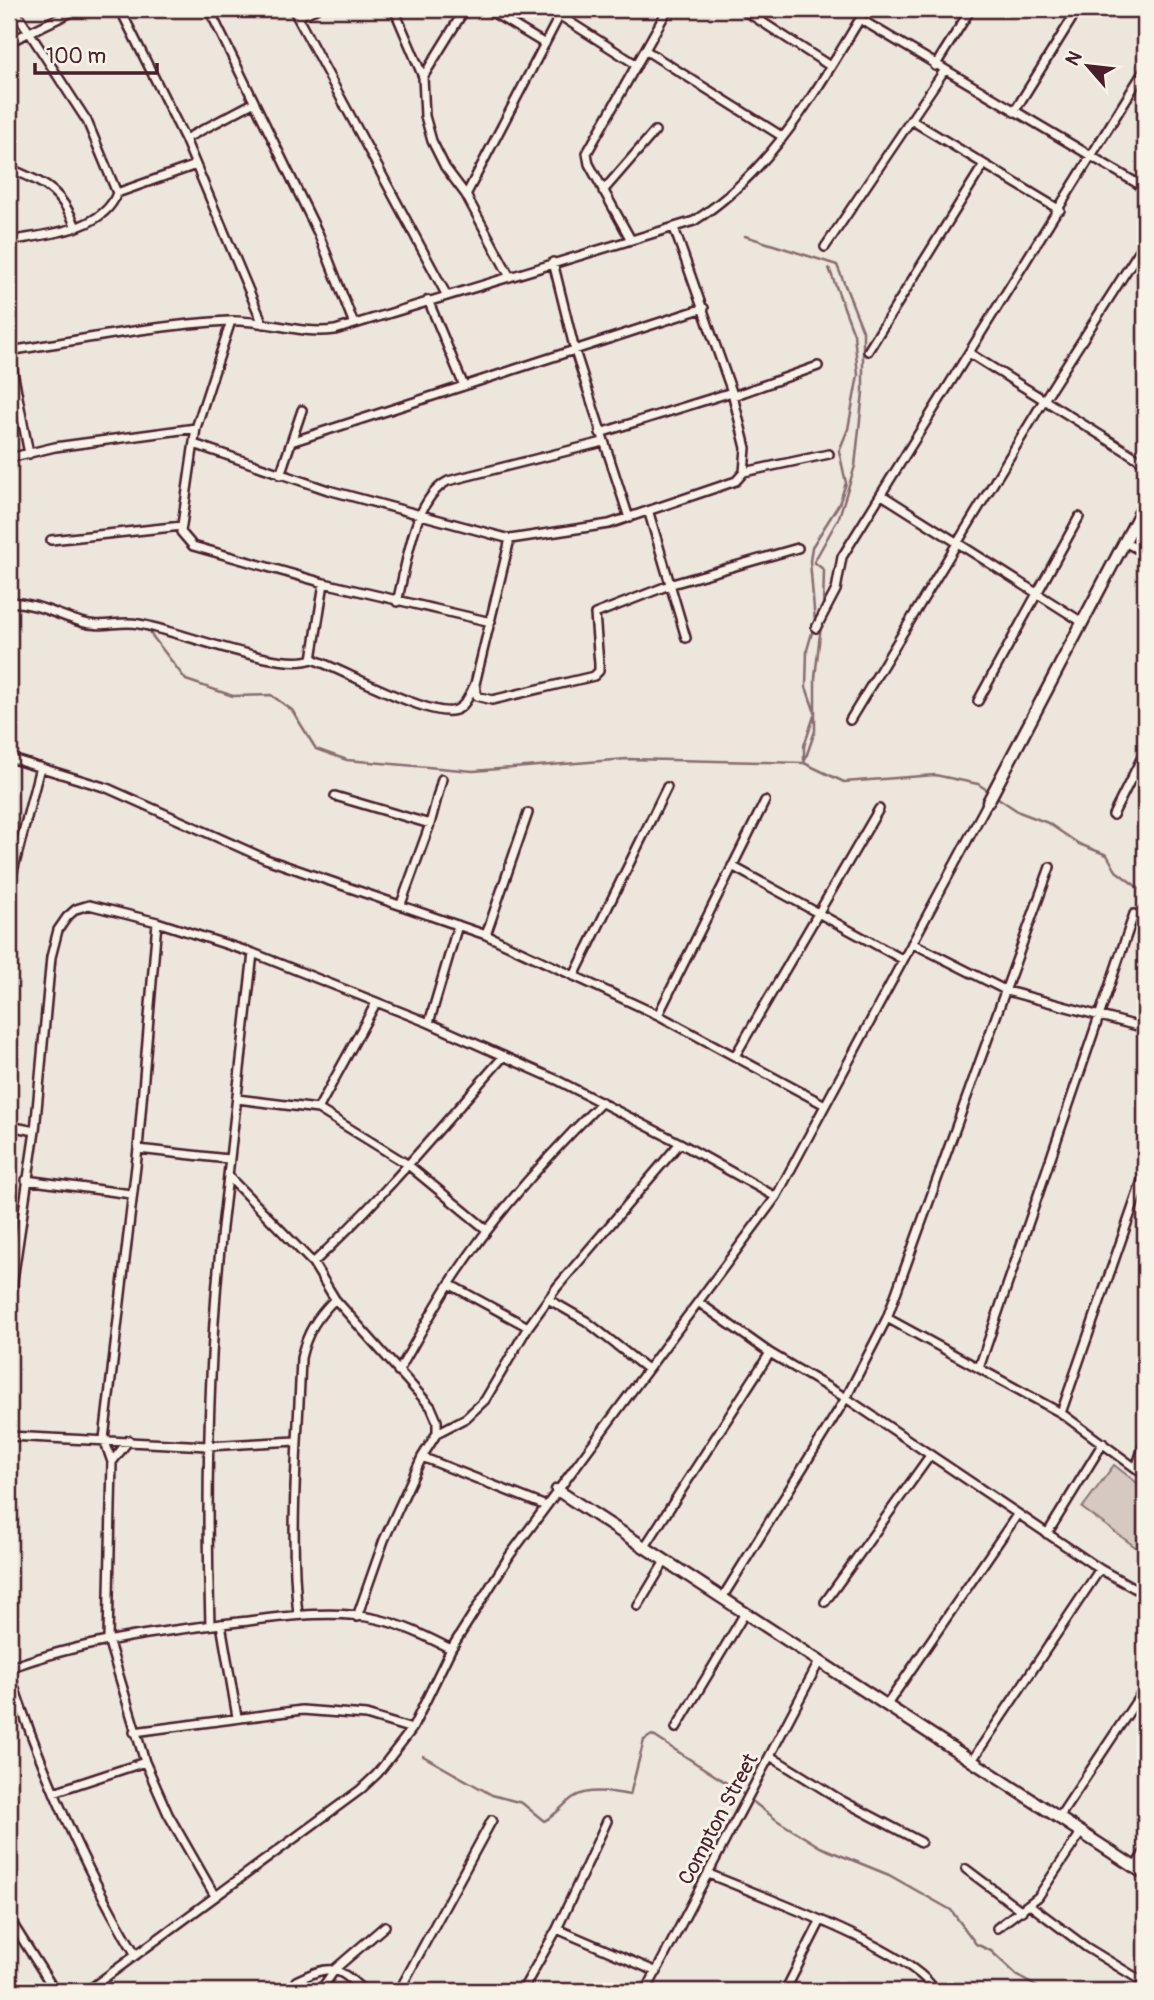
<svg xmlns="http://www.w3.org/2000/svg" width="1154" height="2000" font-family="Pangolin,sans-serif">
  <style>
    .garden { fill: #d5c9c2; stroke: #907476; stroke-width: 2 }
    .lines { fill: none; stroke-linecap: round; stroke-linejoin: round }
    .stream { stroke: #896c6f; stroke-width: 2.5 }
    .street-casing { stroke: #4a1f2b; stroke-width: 12 }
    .secondary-casing { stroke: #4a1f2b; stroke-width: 15 }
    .street { stroke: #f7f3e8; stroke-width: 7 }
    .secondary { stroke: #f7f3e8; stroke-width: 10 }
    .labels { text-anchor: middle; stroke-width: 6; stroke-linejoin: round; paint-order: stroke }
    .street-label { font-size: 21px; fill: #4a1f2b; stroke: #f7f3e8 }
  </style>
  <rect width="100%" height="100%" fill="#ece6dd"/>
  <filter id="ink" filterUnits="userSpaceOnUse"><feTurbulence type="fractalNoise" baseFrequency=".0143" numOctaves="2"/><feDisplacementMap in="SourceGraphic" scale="14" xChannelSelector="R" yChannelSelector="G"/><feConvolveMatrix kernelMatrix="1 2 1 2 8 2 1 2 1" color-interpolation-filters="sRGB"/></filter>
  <g filter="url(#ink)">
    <path class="garden" d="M 1114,1465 L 1145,1489 L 1145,1554 L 1082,1508 Z"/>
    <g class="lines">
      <path class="stream" d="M 745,236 L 837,265 L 863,331 L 863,392 L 855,466 L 839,517 L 814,562 L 824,570 L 823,608
        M 150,633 L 186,680 L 233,696 L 271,695 L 292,710 L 316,749 L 347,760 L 473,771 L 627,759 L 804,763 L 844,782 L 935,775 L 978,784 L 990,792
        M 814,710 L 806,687 L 807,650 L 815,622 L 810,561 L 812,547 L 839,504 L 846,483 L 839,451 L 848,429 L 858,375 L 854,334 L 829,268
        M 804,760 L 804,746 L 814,716
        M 804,763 L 815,731 L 815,678 L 821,625
        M 995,796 L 1019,812 L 1048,823 L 1079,844 L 1107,855 L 1116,871 L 1145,893
        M 423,1756 L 492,1795 L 522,1803 L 544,1821 C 557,1815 563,1804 574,1797 C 588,1788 614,1792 630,1795 L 644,1740 L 652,1735 L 739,1791 L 778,1821 L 820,1847 L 889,1875 L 951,1910 L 976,1944 L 991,1951 L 1019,1977 L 1045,1991"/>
      <defs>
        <path id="street" d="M 120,9 L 185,139 L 263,324
          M 209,9 L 319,235 L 354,324
          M 293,9 L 446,294
          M 394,9 L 423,77 L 425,116 L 432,141 L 445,167 L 466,195 L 510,277
          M 487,9 L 545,44
          M 742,9 L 830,66
          M 559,15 L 637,65
          M 297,17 L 316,9
          M 860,19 L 1145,188
          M 9,42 L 78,9
          M 645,50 L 783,137
          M 935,66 L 971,9
          M 423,77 L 465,9
          M 1014,112 L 1078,9
          M 911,120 L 1060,210
          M 185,139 L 253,103
          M 9,168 C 45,184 60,188 76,227
          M 603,191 L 655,131
          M 117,193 L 196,165
          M 466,195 L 563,9
          M 631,240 L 589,164 L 587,153 L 668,9
          M 9,241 C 44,234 103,232 117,193 L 87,121 L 14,9
          M 825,247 L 944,71
          M 553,262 L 575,351 L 629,518
          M 428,300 L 464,386
          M 231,321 L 196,428 L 181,532 L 193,546 L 324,583 L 491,622
          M 868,351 L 984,164
          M 969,353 L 1145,463
          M 733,396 L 818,366
          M 600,433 L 732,392
          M 294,441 L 704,308
          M 194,444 L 328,490 L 510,539 L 609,524 L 736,481 L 744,472 L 746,448 L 732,392 L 674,228
          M 29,454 L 9,351 C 81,340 155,325 228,321 C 265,319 298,335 335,330 L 694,221 C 773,171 818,87 866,9
          M 9,458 L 55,447 L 196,428
          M 744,472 L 829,454
          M 280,475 L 302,410
          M 882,495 L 1082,622
          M 649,513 L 686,638
          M 51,540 L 182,526
          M 1124,542 L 1145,553
          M 324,583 L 312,659 C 338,667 432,720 456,710 C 466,706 470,693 475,684 L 510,539
          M 9,602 C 36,603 55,614 81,622 C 101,629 120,620 139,624 C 176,630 280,672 312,659
          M 397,602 C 407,565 413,499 448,481 L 603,442
          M 816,628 L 836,590 L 842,557 L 1145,69
          M 475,684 L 477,696 L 492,700 L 594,676 L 599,671 L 599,664 L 595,614 L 672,584 L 798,548
          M 978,701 L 1079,517
          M 850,720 L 1044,400 L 1145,242
          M 9,758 L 107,788 L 266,859 L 486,935 L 658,1015 L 825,1105
          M 335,796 L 430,824
          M 1113,815 L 1145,751
          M 732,866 L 902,959
          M 9,887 L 40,767
          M 401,904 L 430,824 L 442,779
          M 157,922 L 138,1149 L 104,1439 L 112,1462 L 108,1639 L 145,1762 L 168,1814 L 215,1896
          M 486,935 L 528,813
          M 912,943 L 1007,991 L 1145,1028
          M 253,953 L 228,1176 L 313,1263 L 335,1299 L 431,1407 L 437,1421 L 437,1433 L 422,1457 L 384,1540 L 357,1617
          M 574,976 L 667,787
          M 658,1015 L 765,801
          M 429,1023 L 458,925
          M 735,1056 L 879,809
          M 237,1099 L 318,1109 L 407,1164 L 487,1230
          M 318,1109 L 376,1003
          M 9,1126 L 35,1131
          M 138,1149 L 228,1159
          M 26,1180 L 131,1194
          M 313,1263 C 382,1199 441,1126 504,1056
          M 449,1284 L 528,1327
          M 548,1299 L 586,1321 L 647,1369
          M 698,1302 L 770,1353 L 846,1398 L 1100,1569 L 1145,1594
          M 9,1307 L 35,1131 L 51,957 L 58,930 L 67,917 L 76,909 L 89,905 L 157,922 L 253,953 L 429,1023 L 557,1080 L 680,1143 L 776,1197
          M 887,1318 L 1061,1413 L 1145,1475
          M 979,1368 L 1134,914
          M 398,1372 C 416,1342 431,1312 450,1283 C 493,1217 546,1157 602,1102
          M 1061,1413 L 1145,1172
          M 437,1433 L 466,1418 L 485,1400 L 528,1327 L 557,1287 L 680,1143
          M 9,1436 L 208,1446 L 296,1441
          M 422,1457 L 546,1506
          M 112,1462 L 129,1440
          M 1136,1468 L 1145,1441
          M 1047,1534 L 1103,1443
          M 644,1548 L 770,1353
          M 722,1598 L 846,1398 L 887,1318 L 1050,867
          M 825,1602 L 929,1457
          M 638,1606 L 665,1561
          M 298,1615 C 289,1529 298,1444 301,1358 C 307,1332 317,1317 335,1299
          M 221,1624 L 237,1717
          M 210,1625 C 205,1475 209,1324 228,1176
          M 9,1668 C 83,1641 160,1631 239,1622 C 281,1617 335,1609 377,1619 C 404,1625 427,1637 451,1649
          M 9,1672 C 42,1771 82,1866 136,1955
          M 886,1706 L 1017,1515
          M 676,1728 L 745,1613
          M 134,1732 L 302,1710 L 366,1715 L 412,1729
          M 770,1756 L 841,1800 L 921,1842
          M 971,1762 L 1100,1569
          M 54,1792 L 145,1762
          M 1058,1819 L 1145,1688
          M 1135,1867 L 1145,1851
          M 966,1869 L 1022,1911
          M 709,1874 C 760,1896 900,1946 931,1985 L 930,1991
          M 1030,1905 L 1086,1947 L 1145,1983
          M 9,1918 L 55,1991
          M 997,1928 L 1038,1897 L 1080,1834
          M 557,1929 L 657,1972
          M 296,1981 C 331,1964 336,1965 364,1991
          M 87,1991 L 360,1790 L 377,1774 L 412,1729 L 451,1649 L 510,1555 L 776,1197 L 988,802
          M 320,1991 L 336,1968 L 385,1926
          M 399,1991 L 492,1820
          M 522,1991 L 557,1929 L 607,1821
          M 646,1991 L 819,1662
          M 785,1991 L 820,1922"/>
        <path id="secondary" d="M 988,802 L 1145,503
          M 557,1490 L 1145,1874"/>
      </defs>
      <use href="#street" class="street-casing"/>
      <use href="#secondary" class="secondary-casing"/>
      <use href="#street" class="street"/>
      <use href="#secondary" class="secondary"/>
    </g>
  </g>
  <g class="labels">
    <g class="street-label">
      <text transform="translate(718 1819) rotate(-62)" y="7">Compton Street</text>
    </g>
  </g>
  <rect width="1154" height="2000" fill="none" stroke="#f7f3e8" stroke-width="35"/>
  <rect x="18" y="18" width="1119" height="1965" fill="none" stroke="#4a1f2b" stroke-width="2.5" filter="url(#ink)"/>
  <g transform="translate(1088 66) rotate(298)" stroke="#f7f3e8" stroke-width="5" paint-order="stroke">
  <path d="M0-5L12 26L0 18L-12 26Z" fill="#4a1f2b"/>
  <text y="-10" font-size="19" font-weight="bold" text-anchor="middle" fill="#4a1f2b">N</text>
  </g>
  <path d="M35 63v10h122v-10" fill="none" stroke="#4a1f2b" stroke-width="3.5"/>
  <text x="46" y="63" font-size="21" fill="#4a1f2b" stroke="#f7f3e8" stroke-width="5" paint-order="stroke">100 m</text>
</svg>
